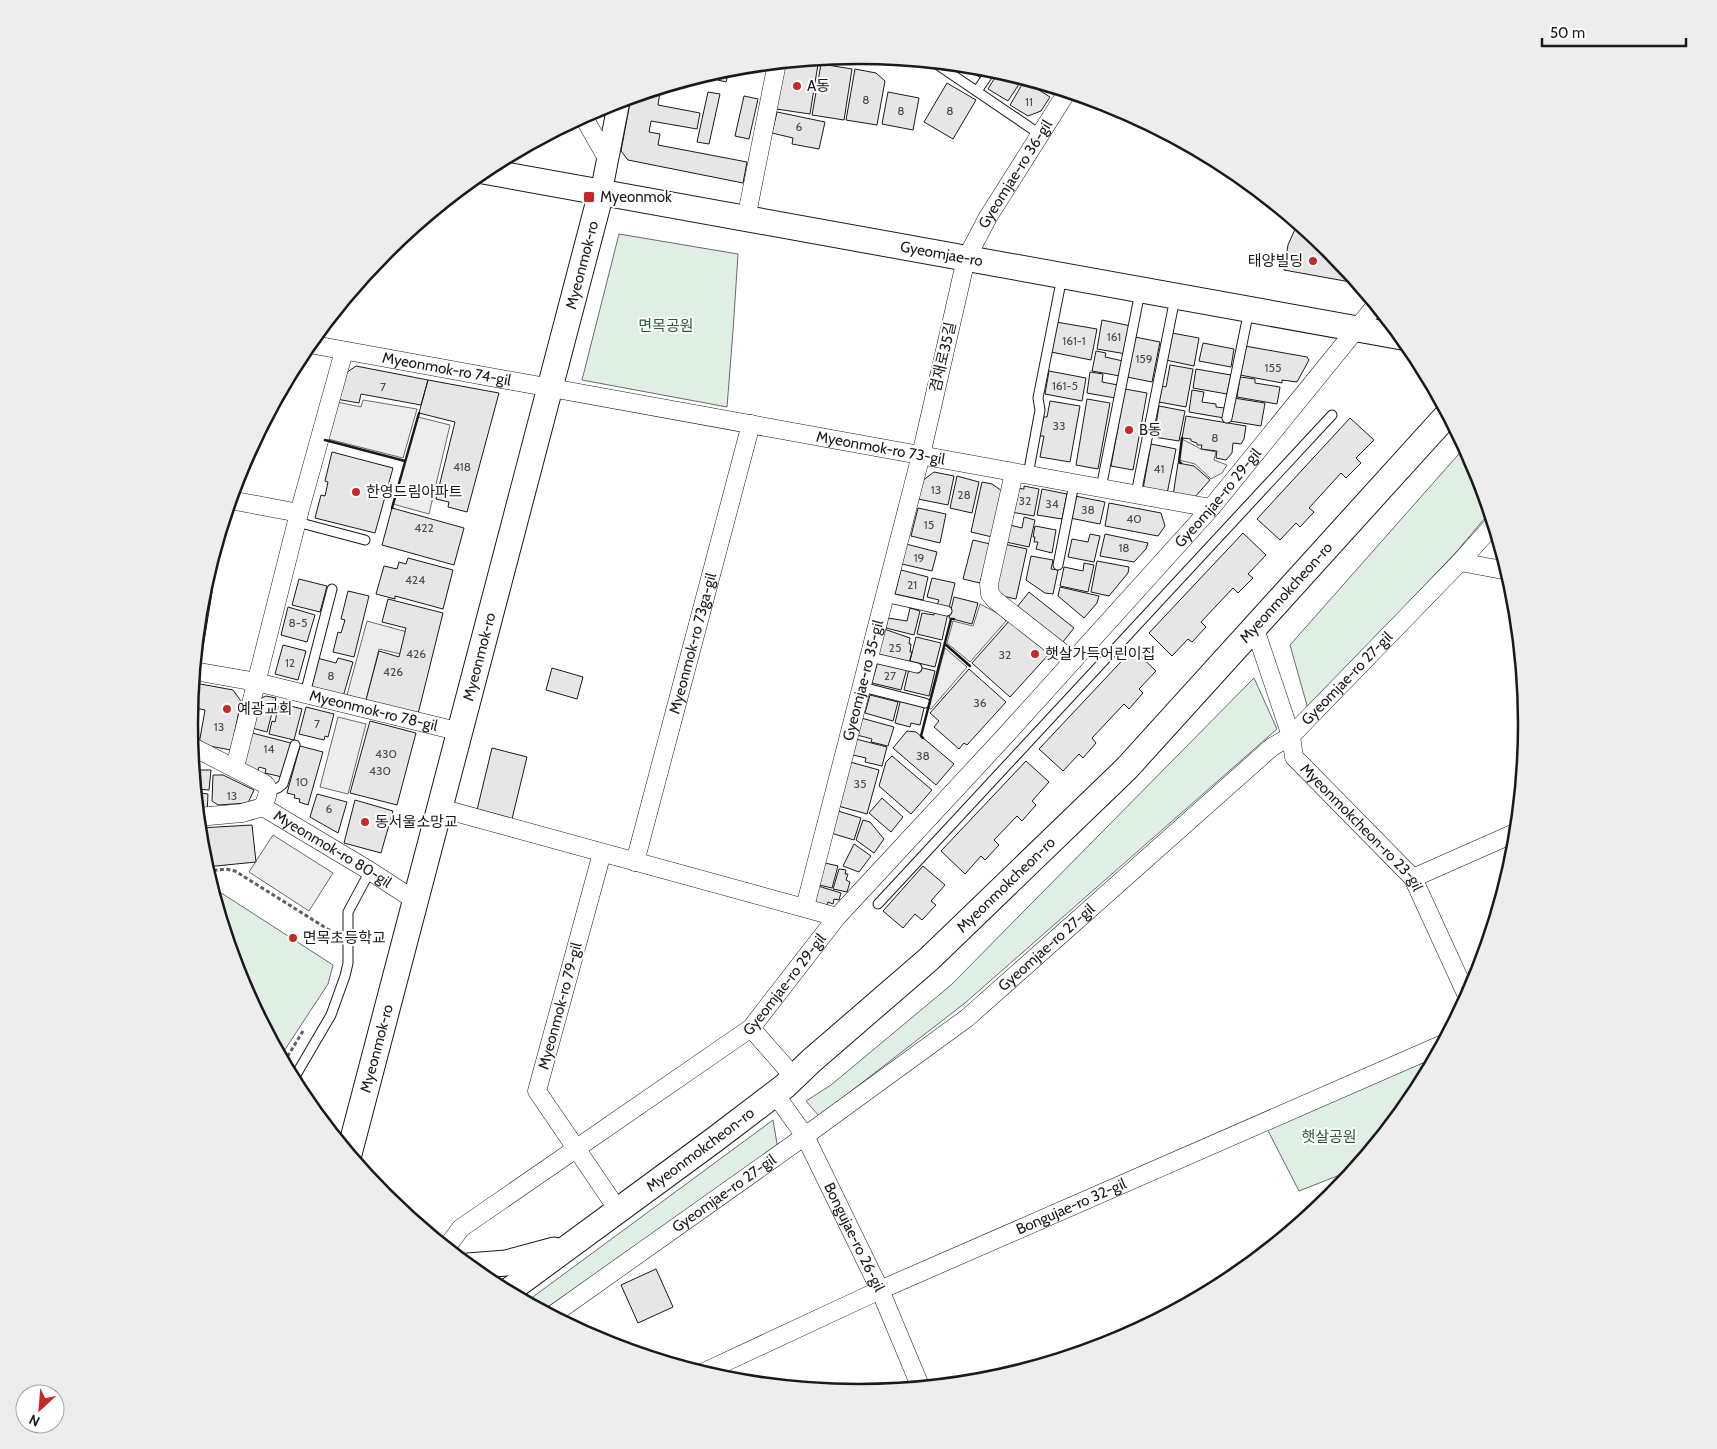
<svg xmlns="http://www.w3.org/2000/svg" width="1717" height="1449" font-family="Cabin,'Noto Sans KR',sans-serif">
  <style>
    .green { fill: #e0efe3; stroke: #6a6a6a }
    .parking { fill: #ededed; stroke: #6a6a6a }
    .building { fill: #e6e6e6; stroke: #1a1a1a }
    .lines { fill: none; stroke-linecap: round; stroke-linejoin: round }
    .service-casing { stroke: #1a1a1a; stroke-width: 11 }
    .minor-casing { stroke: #1a1a1a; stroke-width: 19 }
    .tertiary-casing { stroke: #1a1a1a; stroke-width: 23 }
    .secondary-casing { stroke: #1a1a1a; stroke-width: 27 }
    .path { stroke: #5f5f5f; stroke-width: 3; stroke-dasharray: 4 2.5; stroke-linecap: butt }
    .service { stroke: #fff; stroke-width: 9 }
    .minor { stroke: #fff; stroke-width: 18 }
    .tertiary { stroke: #fff; stroke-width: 21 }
    .secondary { stroke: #fff; stroke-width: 25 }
    .wall { stroke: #1a1a1a; stroke-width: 2.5 }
    .poi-dot { fill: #c62828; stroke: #fff; stroke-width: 2 }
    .labels { text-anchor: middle; stroke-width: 4; stroke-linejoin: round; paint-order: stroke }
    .number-label { font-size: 12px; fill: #4d4d4d }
    .poi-label { font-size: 15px; fill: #1a1a1a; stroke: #fff; text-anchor: start }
    .street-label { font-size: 15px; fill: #1a1a1a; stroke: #fff }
    .park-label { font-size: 15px; fill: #2b5a34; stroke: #fff }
    .rim { fill: none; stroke: #1a1a1a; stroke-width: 2.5 }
  </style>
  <rect width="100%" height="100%" fill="#fff"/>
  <path class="green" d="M 619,234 L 738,254 L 733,331 L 727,407 L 582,380 Z
    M 1465,447 L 1477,469 L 1490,512 L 1458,550 L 1308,709 L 1290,645 Z
    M 1254,678 L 1277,729 L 965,1003 L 819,1116 L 806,1101 L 831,1085 L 951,985 Z
    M 212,887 L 333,965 L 328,984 L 284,1051 L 274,1045 L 240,980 Z
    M 1419,1056 L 1427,1074 L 1415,1097 L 1355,1169 L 1299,1191 L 1264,1123 Z
    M 773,1120 L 778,1149 L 542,1311 L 526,1302 Z"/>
  <path class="parking" d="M 363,400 L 417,409 L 403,458 L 328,439 L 337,402 L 361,407 Z
    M 418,417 L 450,425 L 429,514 L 393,504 Z
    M 1182,439 L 1201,449 L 1216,452 L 1214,460 L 1227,465 L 1222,473 L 1211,479 L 1195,464 L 1179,460 Z
    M 980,604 L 999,614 L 1006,621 L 970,662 L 947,643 L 953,621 L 973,626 Z
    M 367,621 L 407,632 L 401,654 L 379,649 L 366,700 L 347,695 Z
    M 945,648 L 967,667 L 931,709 L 929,708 Z
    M 338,717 L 366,724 L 348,794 L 320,787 Z
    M 273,835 L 333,873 L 309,911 L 249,872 Z"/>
  <path class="building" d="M 798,61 L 818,64 L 810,114 L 776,109 L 784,62 Z
    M 821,64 L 852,69 L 844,120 L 812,115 Z
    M 962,65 L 989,68 L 982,79 Z
    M 730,68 L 726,82 L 702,76 L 728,68 Z
    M 855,69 L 876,73 L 885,81 L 877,125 L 846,120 Z
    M 999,71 L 1023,78 L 1008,101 L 988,89 Z
    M 947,83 L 976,100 L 953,139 L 924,122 Z
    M 1023,83 L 1029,87 L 1031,85 L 1050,97 L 1041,111 L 1028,116 L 1010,105 Z
    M 652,91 L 660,92 L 658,105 L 700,113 L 697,129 L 651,121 L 649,132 L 660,134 L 658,145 L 747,162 L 743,183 L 628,160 L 621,151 L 631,97 Z
    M 708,92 L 720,94 L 709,144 L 697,142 Z
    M 888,92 L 919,98 L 913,130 L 882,124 Z
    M 744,96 L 758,99 L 749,139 L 735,136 Z
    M 777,112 L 825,122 L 819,149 L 792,144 L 793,138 L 772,133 Z
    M 1295,229 L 1309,235 L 1309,238 L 1318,239 L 1332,251 L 1356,281 L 1356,283 L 1284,270 L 1288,245 Z
    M 1102,320 L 1131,326 L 1126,354 L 1097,349 Z
    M 1056,322 L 1097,329 L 1091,360 L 1051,352 Z
    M 1172,333 L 1199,338 L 1194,366 L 1166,360 Z
    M 1135,337 L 1160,342 L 1152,382 L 1127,377 Z
    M 1203,343 L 1234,349 L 1231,367 L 1199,361 Z
    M 1245,346 L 1307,357 L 1309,360 L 1297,382 L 1282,380 L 1282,383 L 1240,375 Z
    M 1096,351 L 1106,353 L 1105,357 L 1123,361 L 1120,376 L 1092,371 Z
    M 1170,365 L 1193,369 L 1186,407 L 1159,402 L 1162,386 L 1166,387 Z
    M 356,366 L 428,380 L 421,405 L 361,394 L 359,403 L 336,399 L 343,375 Z
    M 1196,369 L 1231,375 L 1227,394 L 1193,388 Z
    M 1049,371 L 1086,378 L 1082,401 L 1045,394 Z
    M 1090,372 L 1103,374 L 1102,382 L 1118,385 L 1115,398 L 1087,393 Z
    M 1240,377 L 1255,379 L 1255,383 L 1280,387 L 1277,404 L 1237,397 Z
    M 428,380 L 499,393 L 467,512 L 448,507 L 449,502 L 436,499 L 455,422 L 419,413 Z
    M 1125,389 L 1147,393 L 1133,470 L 1111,466 Z
    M 1192,390 L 1204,392 L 1202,402 L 1216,404 L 1216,407 L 1225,408 L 1224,418 L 1189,412 Z
    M 1234,398 L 1265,403 L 1261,426 L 1230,421 Z
    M 1087,399 L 1110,403 L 1098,469 L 1076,465 Z
    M 1050,401 L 1080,406 L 1070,462 L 1040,457 L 1044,436 L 1039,436 L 1043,417 L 1047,417 Z
    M 1159,406 L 1185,411 L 1179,441 L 1154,437 Z
    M 1186,416 L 1246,426 L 1244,439 L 1241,444 L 1233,443 L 1232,453 L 1226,460 L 1216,458 L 1217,451 L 1201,449 L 1202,445 L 1197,445 L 1197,443 L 1191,441 L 1191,439 L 1182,438 Z
    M 1350,418 L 1374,440 L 1356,458 L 1361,463 L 1346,478 L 1341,473 L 1309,508 L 1314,512 L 1300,527 L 1296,523 L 1280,540 L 1257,519 Z
    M 1151,444 L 1176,449 L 1167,494 L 1143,489 Z
    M 332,452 L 393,468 L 375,533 L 315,518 L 321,495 L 325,496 L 328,482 L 325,481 Z
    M 1178,463 L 1194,466 L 1210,480 L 1193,499 L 1173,496 Z
    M 934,472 L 954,476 L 948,505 L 918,499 L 922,481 Z
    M 957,476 L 979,482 L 972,513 L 950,508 Z
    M 982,482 L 992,484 L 1002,491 L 992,537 L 971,532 Z
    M 1024,486 L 1039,489 L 1034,516 L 1011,512 L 1016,488 L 1024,489 Z
    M 1042,489 L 1067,494 L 1062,519 L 1037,515 Z
    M 1075,496 L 1105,502 L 1100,524 L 1070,518 Z
    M 1109,503 L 1161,513 L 1165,526 L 1158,536 L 1105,526 Z
    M 392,508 L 464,528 L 454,565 L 382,545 Z
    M 918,508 L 946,514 L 940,543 L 911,536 Z
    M 1024,517 L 1035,520 L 1029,547 L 1006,542 L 1010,525 L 1022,528 Z
    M 1035,526 L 1056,530 L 1052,553 L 1036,549 L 1038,542 L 1034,542 L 1035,537 L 1033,537 Z
    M 1243,533 L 1266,555 L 1248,574 L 1253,578 L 1238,593 L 1233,588 L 1201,622 L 1206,627 L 1192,642 L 1188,639 L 1172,656 L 1149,633 Z
    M 1090,534 L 1100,536 L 1094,562 L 1068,557 L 1072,539 L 1088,542 Z
    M 1105,534 L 1148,543 L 1146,549 L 1134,562 L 1100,556 Z
    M 973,540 L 990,544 L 980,583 L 963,579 Z
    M 906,544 L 937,552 L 932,571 L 902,564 Z
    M 1004,544 L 1027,549 L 1016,599 L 993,594 Z
    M 1031,556 L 1053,560 L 1051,569 L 1058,570 L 1053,594 L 1045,593 L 1026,580 Z
    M 408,558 L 453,570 L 443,609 L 395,596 L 395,599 L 376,594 L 384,566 L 397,569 L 399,562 L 406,564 Z
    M 1097,561 L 1129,567 L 1128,573 L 1109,596 L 1091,592 Z
    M 1084,563 L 1094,565 L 1088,592 L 1060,586 L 1064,567 L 1083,571 Z
    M 901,570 L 928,577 L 923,600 L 895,594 Z
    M 932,578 L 955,583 L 949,608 L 937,605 L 939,600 L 927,597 Z
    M 299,579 L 327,586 L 320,612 L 292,605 Z
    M 1060,587 L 1099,596 L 1097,603 L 1084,618 L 1058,596 Z
    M 348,591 L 369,596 L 354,657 L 333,652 L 338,632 L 341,633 L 345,620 L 341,619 Z
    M 1029,592 L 1074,628 L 1062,643 L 1017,607 Z
    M 954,597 L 978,603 L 972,624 L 949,618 Z
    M 388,599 L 443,613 L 418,714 L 366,700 L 379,651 L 399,657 L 406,628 L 382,622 Z
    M 288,607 L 315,615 L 307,642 L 281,635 Z
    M 910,608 L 920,611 L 914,635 L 886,628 L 888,618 L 907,621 Z
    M 935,610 L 948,613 L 942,640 L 917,634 L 922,613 L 934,615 Z
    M 1011,619 L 1050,653 L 1010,697 L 972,663 Z
    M 884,629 L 910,638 L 909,644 L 911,644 L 910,652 L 912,652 L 909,663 L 877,655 Z
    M 916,637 L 941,643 L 935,667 L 910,661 Z
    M 283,645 L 306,651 L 298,680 L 275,674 Z
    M 1133,649 L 1156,671 L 1139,689 L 1143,693 L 1129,709 L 1124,704 L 1092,738 L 1096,743 L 1083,758 L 1079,754 L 1063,771 L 1039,749 Z
    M 317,658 L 336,663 L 338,658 L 353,662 L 343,697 L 309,688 Z
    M 878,661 L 907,668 L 901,690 L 872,683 Z
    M 919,667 L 935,671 L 929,696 L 904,690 L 909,669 Z
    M 552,668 L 583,677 L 577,699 L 546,690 Z
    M 969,669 L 1006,702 L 967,745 L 964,743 L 959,749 L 934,727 L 939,721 L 930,713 Z
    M 195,683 L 233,690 L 241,701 L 231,750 L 199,744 L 205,710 L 191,707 Z
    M 870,695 L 898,702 L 893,721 L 865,713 Z
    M 266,696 L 276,698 L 267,732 L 252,728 L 259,699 Z
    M 901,698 L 925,704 L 920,725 L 911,723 L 910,727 L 895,723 Z
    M 279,703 L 302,709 L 294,740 L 269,734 L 272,721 L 275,722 Z
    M 306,707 L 334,714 L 328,737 L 325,736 L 324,740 L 299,734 Z
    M 861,718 L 894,727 L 888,746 L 871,742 L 872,739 L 857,735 Z
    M 370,721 L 416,733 L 397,805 L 350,793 Z
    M 907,731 L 916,732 L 954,764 L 936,785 L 893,748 Z
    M 252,733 L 291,743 L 282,777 L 265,773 L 266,769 L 259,767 L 258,771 L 243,767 Z
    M 856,739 L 887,747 L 882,766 L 865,762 L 866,758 L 853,755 Z
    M 300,746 L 323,752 L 308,805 L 299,802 L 300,799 L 294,798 L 295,795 L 287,793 Z
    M 492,748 L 527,757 L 512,819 L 477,810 Z
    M 892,756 L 932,790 L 911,814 L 879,786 L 886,762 Z
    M 1026,761 L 1049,782 L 1032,801 L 1036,805 L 1022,821 L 1017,816 L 994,840 L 999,845 L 985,860 L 981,856 L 965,874 L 941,851 Z
    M 850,762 L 879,770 L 867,814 L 838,806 Z
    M 193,765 L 197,766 L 197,770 L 211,770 L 209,790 L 195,789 Z
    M 213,775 L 223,775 L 254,790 L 248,803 L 218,805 L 212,801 Z
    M 195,790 L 200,790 L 200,793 L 208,794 L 207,813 L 198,812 Z
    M 317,794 L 347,802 L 338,833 L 310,817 Z
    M 882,798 L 903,817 L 891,832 L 869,813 Z
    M 355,800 L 393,811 L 381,853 L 344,843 Z
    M 838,811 L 861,818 L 854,840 L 831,833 Z
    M 863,820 L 870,822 L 884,839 L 874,853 L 856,840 Z
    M 252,825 L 256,862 L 206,867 L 202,855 L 199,828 Z
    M 854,844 L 871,856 L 859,872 L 843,866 Z
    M 825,863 L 838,866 L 832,888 L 815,884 L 823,871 Z
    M 923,866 L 945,885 L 931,901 L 936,905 L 922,920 L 915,914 L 903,928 L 883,911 Z
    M 839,869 L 846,870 L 845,874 L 848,874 L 846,880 L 850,882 L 847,892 L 833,889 Z
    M 818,886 L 841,893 L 839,900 L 834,899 L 833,904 L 828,902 L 827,907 L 813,903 Z
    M 656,1269 L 673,1307 L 638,1323 L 621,1285 Z"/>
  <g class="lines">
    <defs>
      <path id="service" d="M 935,63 L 1041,135
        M 977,91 L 992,69
        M 1227,418 L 1249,310
        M 1028,475 L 1040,410 L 1038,398 L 1062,277
        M 1101,488 L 1140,292
        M 1136,494 L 1175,298
        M 297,522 L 365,540
        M 1058,565 L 1074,484
        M 885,597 L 947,611
        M 870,657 L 917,668
        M 194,671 L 207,592
        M 862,687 L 925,703
        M 305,694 L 332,589
        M 268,791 L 278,788 L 283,784 L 295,745
        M 878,904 L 1332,415
        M 293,1080 L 331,1015 L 345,976 L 348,963 L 348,912 L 370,871"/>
      <g id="minor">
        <path d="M 583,116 L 608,160"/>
        <path d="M 746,219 L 777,63"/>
        <path id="s1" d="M 309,344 L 1211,508"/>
        <path d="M 1014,473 L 989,584 L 990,594 L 995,600 L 1073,661"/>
        <path d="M 230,500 L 299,513"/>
        <path d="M 1460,562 L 1508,571"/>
        <path id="s2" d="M 1255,629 L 1291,736 L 1294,757 L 1413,878 L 1468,998"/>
        <path id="s3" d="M 194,671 L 256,682 L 461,732"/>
        <path id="s4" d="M 191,746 L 265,784 C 271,790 266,799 263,807 L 370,871 L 416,901"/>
        <path d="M 235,767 L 299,513 L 344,351"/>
        <path d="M 440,808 L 837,917"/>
        <path d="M 198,817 L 242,813 L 263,807"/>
        <path d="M 602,853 L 537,1091 L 618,1210"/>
        <path id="s5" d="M 635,862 L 751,424"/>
        <path d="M 1413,878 L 1517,832"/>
        <path id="s6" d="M 805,907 L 921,455 L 966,259 L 988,217 L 1067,92"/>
        <path d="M 751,1028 L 794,1077"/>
        <path id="s7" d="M 775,1094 L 805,1136 L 880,1290 L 921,1388"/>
        <path id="s8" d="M 446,1248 L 461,1228 L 751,1028 L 837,917 L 1005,736 L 1211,508 L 1376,305"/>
        <path id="s9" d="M 551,1316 L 805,1136 L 967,1018 L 1272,747 L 1291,736 L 1460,562 L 1494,524"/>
        <path id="s10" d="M 702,1373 L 880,1290 L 1443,1044"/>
      </g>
      <path id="tertiary" d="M 601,193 L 619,101"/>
      <g id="secondary">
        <path id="s11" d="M 483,171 L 1402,337"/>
        <path id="s12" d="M 349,1154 L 601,193"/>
        <path d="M 468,1266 L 506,1263 L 554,1250"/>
        <path id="s13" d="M 507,1292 L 714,1140 L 785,1086 L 811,1061 L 929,959 L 1127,768 L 1448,414"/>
      </g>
    </defs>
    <use href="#service" class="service-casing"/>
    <use href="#minor" class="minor-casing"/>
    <use href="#tertiary" class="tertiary-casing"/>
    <use href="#secondary" class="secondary-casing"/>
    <path class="path" d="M 207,871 L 226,869 L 235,871 L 334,933
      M 284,1062 L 303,1031"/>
    <use href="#service" class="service"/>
    <use href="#minor" class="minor"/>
    <use href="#tertiary" class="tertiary"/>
    <use href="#secondary" class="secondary"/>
    <path class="wall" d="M 325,440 L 405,461
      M 1181,463 L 1179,462 L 1182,438
      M 392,508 L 419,413
      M 945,644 L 970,666
      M 923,738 L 921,736 L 951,619 L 954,619"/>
  </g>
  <g class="poi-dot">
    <circle cx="797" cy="86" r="5"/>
    <rect x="583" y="191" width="12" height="12" rx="2.5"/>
    <circle cx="1313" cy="261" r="5"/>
    <circle cx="1129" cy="430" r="5"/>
    <circle cx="356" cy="492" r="5"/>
    <circle cx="1035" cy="654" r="5"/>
    <circle cx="227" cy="709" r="5"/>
    <circle cx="365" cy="822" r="5"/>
    <circle cx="293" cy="938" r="5"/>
  </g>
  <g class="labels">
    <g class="number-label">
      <text x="866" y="104">8</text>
      <text x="1029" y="106">11</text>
      <text x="901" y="115">8</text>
      <text x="950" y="115">8</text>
      <text x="799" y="131">6</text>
      <text x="1114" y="341">161</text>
      <text x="1074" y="345">161-1</text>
      <text x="1144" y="363">159</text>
      <text x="1273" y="372">155</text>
      <text x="1065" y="390">161-5</text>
      <text x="383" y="391">7</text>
      <text x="1059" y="430">33</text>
      <text x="1215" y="442">8</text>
      <text x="462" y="471">418</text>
      <text x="1159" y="473">41</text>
      <text x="936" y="494">13</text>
      <text x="964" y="499">28</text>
      <text x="1025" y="505">32</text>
      <text x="1052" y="508">34</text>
      <text x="1088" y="514">38</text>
      <text x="1134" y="523">40</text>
      <text x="929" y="529">15</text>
      <text x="424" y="532">422</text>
      <text x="1124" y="552">18</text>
      <text x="919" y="562">19</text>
      <text x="415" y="584">424</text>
      <text x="912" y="589">21</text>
      <text x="298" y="627">8-5</text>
      <text x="895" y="652">25</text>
      <text x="416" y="658">426</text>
      <text x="1005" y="659">32</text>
      <text x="290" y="667">12</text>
      <text x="393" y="676">426</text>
      <text x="331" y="680">8</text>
      <text x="890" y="680">27</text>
      <text x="980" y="707">36</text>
      <text x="317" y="728">7</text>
      <text x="219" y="731">13</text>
      <text x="269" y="753">14</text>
      <text x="386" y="758">430</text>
      <text x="923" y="760">38</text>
      <text x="380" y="775">430</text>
      <text x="302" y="786">10</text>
      <text x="860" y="788">35</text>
      <text x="232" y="800">13</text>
      <text x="329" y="813">6</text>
    </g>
    <g class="poi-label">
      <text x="807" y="91">A동</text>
      <text x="600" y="202">Myeonmok</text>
      <text x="1303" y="266" text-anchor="end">태양빌딩</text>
      <text x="1139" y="435">B동</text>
      <text x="366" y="497">한영드림아파트</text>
      <text x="1045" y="659">햇살가득어린이집</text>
      <text x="237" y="714">예광교회</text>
      <text x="375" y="827">동서울소망교</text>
      <text x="303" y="943">면목초등학교</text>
    </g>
    <g class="street-label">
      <text dy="5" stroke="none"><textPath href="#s6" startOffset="766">Gyeomjae-ro 36-gil</textPath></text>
      <text dy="5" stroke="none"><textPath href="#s11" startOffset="466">Gyeomjae-ro</textPath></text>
      <text dy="5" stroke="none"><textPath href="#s12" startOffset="919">Myeonmok-ro</textPath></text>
      <text transform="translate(943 357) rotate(-77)" y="5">겸재로35길</text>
      <text dy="5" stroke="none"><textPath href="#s1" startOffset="140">Myeonmok-ro 74-gil</textPath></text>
      <text dy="5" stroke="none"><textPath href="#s1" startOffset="581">Myeonmok-ro 73-gil</textPath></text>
      <text dy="5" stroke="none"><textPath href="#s8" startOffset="1084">Gyeomjae-ro 29-gil</textPath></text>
      <text dy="5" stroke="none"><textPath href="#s13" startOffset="1050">Myeonmokcheon-ro</textPath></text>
      <text dy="5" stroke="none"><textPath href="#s5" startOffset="226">Myeonmok-ro 73ga-gil</textPath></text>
      <text dy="5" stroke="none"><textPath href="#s12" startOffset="514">Myeonmok-ro</textPath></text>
      <text dy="5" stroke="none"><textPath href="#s9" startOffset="1022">Gyeomjae-ro 27-gil</textPath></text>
      <text dy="5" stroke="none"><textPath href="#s6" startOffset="234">Gyeomjae-ro 35-gil</textPath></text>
      <text dy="5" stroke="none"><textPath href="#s3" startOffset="184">Myeonmok-ro 78-gil</textPath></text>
      <text dy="5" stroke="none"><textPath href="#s2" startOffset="232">Myeonmokcheon-ro 23-gil</textPath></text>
      <text dy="5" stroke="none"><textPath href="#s4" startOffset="189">Myeonmok-ro 80-gil</textPath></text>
      <text dy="5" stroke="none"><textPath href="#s13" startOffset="645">Myeonmokcheon-ro</textPath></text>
      <text dy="5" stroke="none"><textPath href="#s9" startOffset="618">Gyeomjae-ro 27-gil</textPath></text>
      <text dy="5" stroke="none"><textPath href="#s8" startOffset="432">Gyeomjae-ro 29-gil</textPath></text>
      <text transform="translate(560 1006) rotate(-75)" y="5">Myeonmok-ro 79-gil</text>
      <text dy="5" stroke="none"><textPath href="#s12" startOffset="109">Myeonmok-ro</textPath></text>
      <text dy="5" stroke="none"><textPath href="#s13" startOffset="240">Myeonmokcheon-ro</textPath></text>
      <text dy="5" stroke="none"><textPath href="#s9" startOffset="212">Gyeomjae-ro 27-gil</textPath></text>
      <text dy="5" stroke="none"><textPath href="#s10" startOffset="405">Bongujae-ro 32-gil</textPath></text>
      <text dy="5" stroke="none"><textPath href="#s7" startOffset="164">Bongujae-ro 26-gil</textPath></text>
    </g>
    <g class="park-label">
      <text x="666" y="331">면목공원</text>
      <text x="1329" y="1142">햇살공원</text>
    </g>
  </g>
  <path d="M0 0H1717V1449H0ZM198 724a660 660 0 1 1 1320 0a660 660 0 1 1-1320 0Z" fill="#ededed" fill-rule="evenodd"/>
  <path class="rim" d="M198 724a660 660 0 1 1 1320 0a660 660 0 1 1-1320 0Z"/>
  <g transform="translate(40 1409) rotate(206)"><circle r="24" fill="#ffffff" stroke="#a3a3a3"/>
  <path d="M0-4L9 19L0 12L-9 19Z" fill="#c62828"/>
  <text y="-8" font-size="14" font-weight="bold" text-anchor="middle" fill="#1a1a1a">N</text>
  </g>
  <path d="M1542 38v8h144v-8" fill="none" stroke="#1a1a1a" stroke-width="2.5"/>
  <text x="1550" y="38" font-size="15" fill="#1a1a1a" stroke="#ffffff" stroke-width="4" paint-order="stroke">50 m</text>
</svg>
